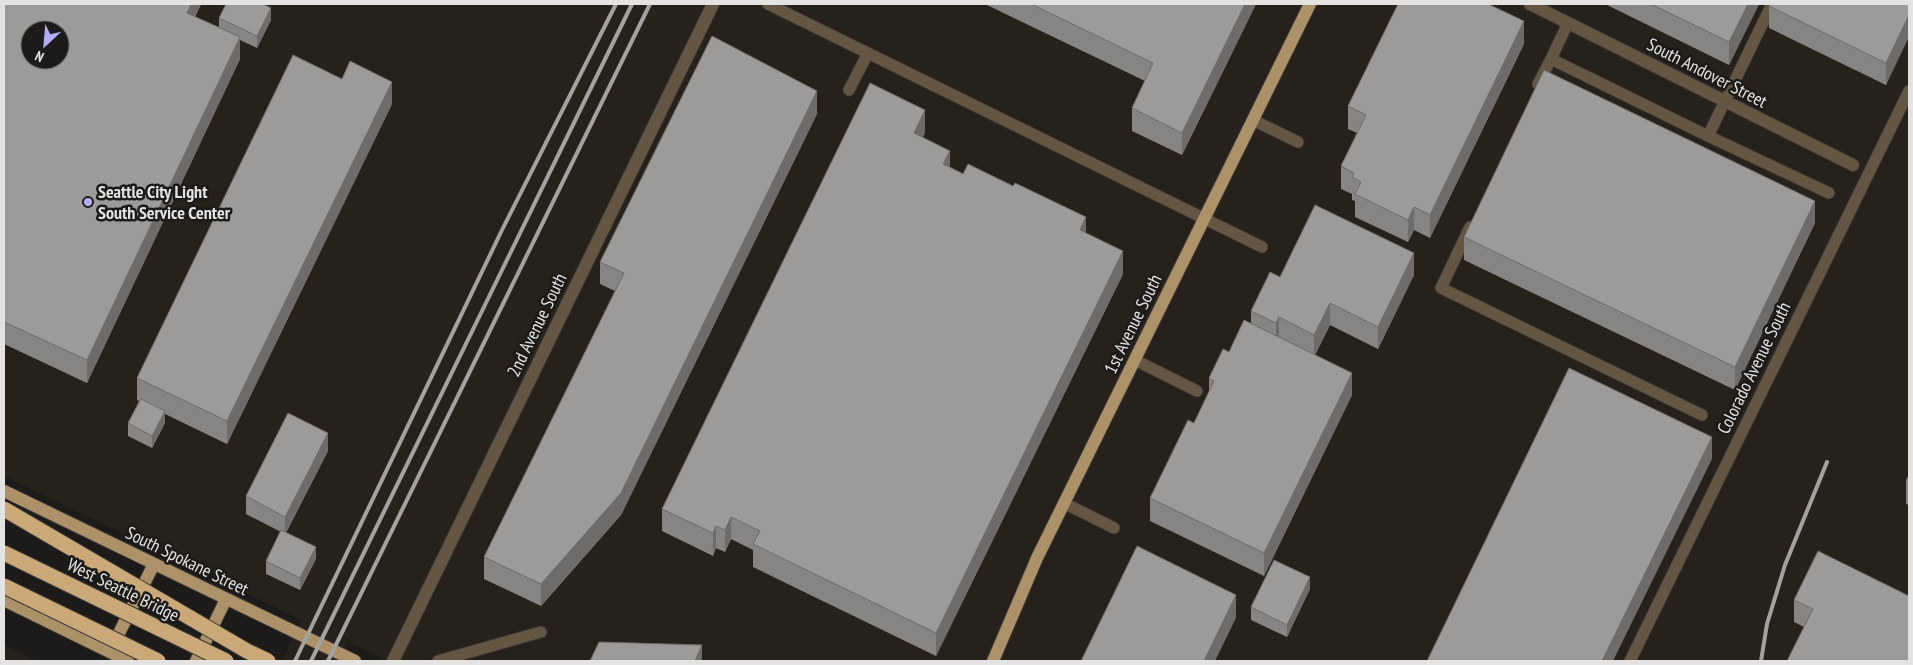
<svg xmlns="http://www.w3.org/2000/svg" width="1913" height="665" font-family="'PT Sans Narrow',sans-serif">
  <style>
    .built { fill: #26211a; fill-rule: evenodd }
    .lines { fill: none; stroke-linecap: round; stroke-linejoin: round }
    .lane-casing { stroke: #383735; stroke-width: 13 }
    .street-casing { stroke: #383735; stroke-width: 14 }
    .primary-casing { stroke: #383735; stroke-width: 14 }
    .lane { stroke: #645643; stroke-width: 11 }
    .street { stroke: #645643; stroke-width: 12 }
    .primary { stroke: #ad9169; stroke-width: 12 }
    .rail { stroke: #a3a2a1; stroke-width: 4 }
    .highway-bridge-casing { stroke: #383735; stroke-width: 17; stroke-linecap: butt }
    .highway-bridge { stroke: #cba878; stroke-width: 15 }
    .wall { fill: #878584 }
    .shaded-wall { fill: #6e6c6b }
    .building { fill: #9d9b99; stroke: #6e6c6b; fill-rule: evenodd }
    .poi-dot { fill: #b1adfa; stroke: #1c1b19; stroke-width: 2 }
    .labels { text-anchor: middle; stroke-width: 5; stroke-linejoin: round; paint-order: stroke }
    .street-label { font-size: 18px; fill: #e4e3e2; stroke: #1c1b19 }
    .poi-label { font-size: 18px; font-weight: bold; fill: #e4e3e2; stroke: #1c1b19; text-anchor: start }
  </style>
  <rect width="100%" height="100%" fill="#1c1b19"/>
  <path class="built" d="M 4,4 L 1909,4 L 1909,661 L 387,661 L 348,642 L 338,661 L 282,661 L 301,620 L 4,476 ZM 30,30 L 60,30 L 60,60 L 30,60 Z
    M 4,645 L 37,661 L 4,661 Z"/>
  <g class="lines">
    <defs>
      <path id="lane" d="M 768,4 L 1262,247
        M 1568,23 L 1551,59 L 1708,136 L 1772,4
        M 1538,84 L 1551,59
        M 849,90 L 868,53
        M 1253,120 L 1298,142
        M 1708,136 L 1829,193
        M 1470,227 L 1441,288 L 1702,415
        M 1135,360 L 1197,391
        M 1064,503 L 1114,528
        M 438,661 L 541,632
        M 1630,661 L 1909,91"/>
      <path id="street" d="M 1530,4 L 1853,165
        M 393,661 L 713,4"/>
      <path id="primary" d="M 4,491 L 355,661
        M 4,600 L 128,661
        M 111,649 L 154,564
        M 196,661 L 226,599
        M 993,661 L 1037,558 L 1310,4"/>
    </defs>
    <use href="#lane" class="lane-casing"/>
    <use href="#street" class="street-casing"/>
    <use href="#primary" class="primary-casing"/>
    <use href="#lane" class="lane"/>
    <use href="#street" class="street"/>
    <use href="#primary" class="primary"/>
    <path class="rail" d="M 295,661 L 502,230 L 616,4
      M 311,661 L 632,4
      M 328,661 L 650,4
      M 1761,661 L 1767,624 L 1785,565 L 1827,462"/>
    <defs>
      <path id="highway-bridge" d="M 4,509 L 247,651 L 268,661
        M 4,553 L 226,661
        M 4,586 L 158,661"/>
    </defs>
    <use href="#highway-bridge" class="highway-bridge-casing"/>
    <use href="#highway-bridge" class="highway-bridge"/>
  </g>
  <path class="wall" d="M 4,4 L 201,4 L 195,17 L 219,27 L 219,18 L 264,4 L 271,20 L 257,48 L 240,40 L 240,59 L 87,383 L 4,344 Z
    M 985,4 L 1256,4 L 1182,155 L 1132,131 L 1132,108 L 1145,81 Z
    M 1605,4 L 1759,4 L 1729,65 Z
    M 1909,4 L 1886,85 L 1769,28 L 1769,6 Z
    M 1524,44 L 1430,238 L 1414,230 L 1408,242 L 1355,217 L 1355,201 L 1352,200 L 1352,194 L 1341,189 L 1341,166 L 1357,133 L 1348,129 L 1348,106 Z
    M 392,104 L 227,444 L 165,414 L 165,423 L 152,448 L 128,436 L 128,423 L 139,401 L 137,400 L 137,378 Z
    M 817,114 L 621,515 L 541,606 L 484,579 L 484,557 L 615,291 L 600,284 L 600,262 Z
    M 925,133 L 922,138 L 950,167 L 1086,233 L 1123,274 L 936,656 L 753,567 L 753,550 L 731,539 L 725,552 L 716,548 L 713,556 L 662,531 L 662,509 Z
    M 1815,223 L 1735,390 L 1464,260 L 1464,237 Z
    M 1414,275 L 1378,349 L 1330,325 L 1315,355 L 1352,395 L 1264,576 L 1150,521 L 1150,498 L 1194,423 L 1209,392 L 1209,378 L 1251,324 L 1251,311 L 1280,277 Z
    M 328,451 L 286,533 L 316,559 L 300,590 L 266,574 L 266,561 L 281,532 L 246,514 L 246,496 Z
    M 1909,475 L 1909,505 L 1906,504 L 1906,481 Z
    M 1310,589 L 1287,637 L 1251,620 L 1251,607 Z
    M 1909,596 L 1804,627 L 1794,622 L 1794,600 Z"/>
  <path class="shaded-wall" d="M 191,4 L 201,4 L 187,35 L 187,13 Z
    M 1245,4 L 1256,4 L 1182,155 L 1182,133 Z
    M 1748,4 L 1759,4 L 1729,65 L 1729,42 Z
    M 271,8 L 271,20 L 257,48 L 257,36 Z
    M 1909,15 L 1909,37 L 1886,85 L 1886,63 Z
    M 1524,21 L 1524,44 L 1430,238 L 1430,215 Z
    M 240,37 L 240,59 L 87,383 L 87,360 Z
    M 392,82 L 392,104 L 227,444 L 227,421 Z
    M 817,91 L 817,114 L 621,515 L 541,606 L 541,584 Z
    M 925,110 L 925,133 L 914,156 L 914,133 Z
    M 950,151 L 950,173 L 943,164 Z
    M 1815,201 L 1815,223 L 1735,390 L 1735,367 Z
    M 1414,207 L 1414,230 L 1408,242 L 1408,220 Z
    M 1086,217 L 1086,240 L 1080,230 Z
    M 1123,251 L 1123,274 L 936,656 L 936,633 Z
    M 1414,253 L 1414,275 L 1378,349 L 1378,327 Z
    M 1330,303 L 1330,325 L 1314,357 L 1314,335 Z
    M 1279,317 L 1279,340 L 1276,346 L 1276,323 Z
    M 1352,373 L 1352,395 L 1264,576 L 1264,553 Z
    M 165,411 L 165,423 L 152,448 L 152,436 Z
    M 328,433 L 328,451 L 285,534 L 285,517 Z
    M 1712,437 L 1712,459 L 1613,661 L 1602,661 Z
    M 731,517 L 731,539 L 725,552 L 725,530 Z
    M 716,526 L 716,548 L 713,556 L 713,533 Z
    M 316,547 L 316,559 L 300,590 L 300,578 Z
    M 1310,577 L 1310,589 L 1287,637 L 1287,625 Z
    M 1236,595 L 1236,618 L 1215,661 L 1204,661 Z
    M 702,645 L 702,661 L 695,661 Z"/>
  <path class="building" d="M 4,4 L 191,4 L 187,13 L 240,37 L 87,360 L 4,322 L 4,323 ZM 30,30 L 60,30 L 60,60 L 30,60 Z
    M 226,4 L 263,4 L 271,8 L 257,36 L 219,18 Z
    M 1031,4 L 1245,4 L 1182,133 L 1132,108 L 1153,63 Z
    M 1398,4 L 1488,4 L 1524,21 L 1430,215 L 1414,207 L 1408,220 L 1355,194 L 1361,182 L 1352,177 L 1354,173 L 1341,166 L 1366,115 L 1348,106 Z
    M 1651,4 L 1748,4 L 1729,42 Z
    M 1770,4 L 1909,4 L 1909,15 L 1886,63 L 1769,6 Z
    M 712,36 L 817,91 L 621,493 L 541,584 L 484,557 L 624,273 L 600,262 Z
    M 293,55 L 342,79 L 350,61 L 392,82 L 227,421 L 137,378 Z
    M 1544,70 L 1815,201 L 1735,367 L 1464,237 Z
    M 870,83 L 925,110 L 914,133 L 950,151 L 943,164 L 963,174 L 968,164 L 1013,186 L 1015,183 L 1086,217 L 1080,230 L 1123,251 L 936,633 L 753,544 L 760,531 L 731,517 L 725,530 L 716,526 L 713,533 L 662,509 Z
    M 1315,205 L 1414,253 L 1378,327 L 1330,303 L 1314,335 L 1279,317 L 1276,323 L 1251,311 L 1270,272 L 1280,277 Z
    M 1244,320 L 1352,373 L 1264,553 L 1150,498 L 1188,420 L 1194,423 L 1214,381 L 1209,378 L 1223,349 L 1229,352 Z
    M 1569,368 L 1712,437 L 1602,661 L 1427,661 Z
    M 141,399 L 165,411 L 152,436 L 128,423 Z
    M 288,413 L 328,433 L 285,517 L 246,496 Z
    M 1909,475 L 1909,483 L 1906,481 Z
    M 281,530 L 316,547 L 300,578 L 266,561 Z
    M 1137,546 L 1236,595 L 1204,661 L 1081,661 Z
    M 1818,551 L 1909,596 L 1909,661 L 1787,661 L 1813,609 L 1794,600 Z
    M 1274,560 L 1310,577 L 1287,625 L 1251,607 Z
    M 599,642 L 702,645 L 695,661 L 590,661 Z"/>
  <circle class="poi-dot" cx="88" cy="202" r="5"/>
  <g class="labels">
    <g class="street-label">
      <text transform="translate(1707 73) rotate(27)" y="6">South Andover Street</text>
      <text transform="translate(1133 324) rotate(-64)" y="6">1st Avenue South</text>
      <text transform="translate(537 325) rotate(-64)" y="6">2nd Avenue South</text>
      <text transform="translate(1754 368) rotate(-64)" y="6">Colorado Avenue South</text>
      <text transform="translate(187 561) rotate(26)" y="6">South Spokane Street</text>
      <text transform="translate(123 590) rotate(26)" y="6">West Seattle Bridge</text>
    </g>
    <g class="poi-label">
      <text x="98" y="198">Seattle City Light<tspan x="98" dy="21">South Service Center</tspan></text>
    </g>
  </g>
  <rect width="1913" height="665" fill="none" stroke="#e4e3e2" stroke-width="10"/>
  <g transform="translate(45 45) rotate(206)"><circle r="24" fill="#1c1b19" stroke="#6c6b69"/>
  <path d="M0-4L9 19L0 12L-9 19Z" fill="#b1adfa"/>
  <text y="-8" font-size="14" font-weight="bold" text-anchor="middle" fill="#e4e3e2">N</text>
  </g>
</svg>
